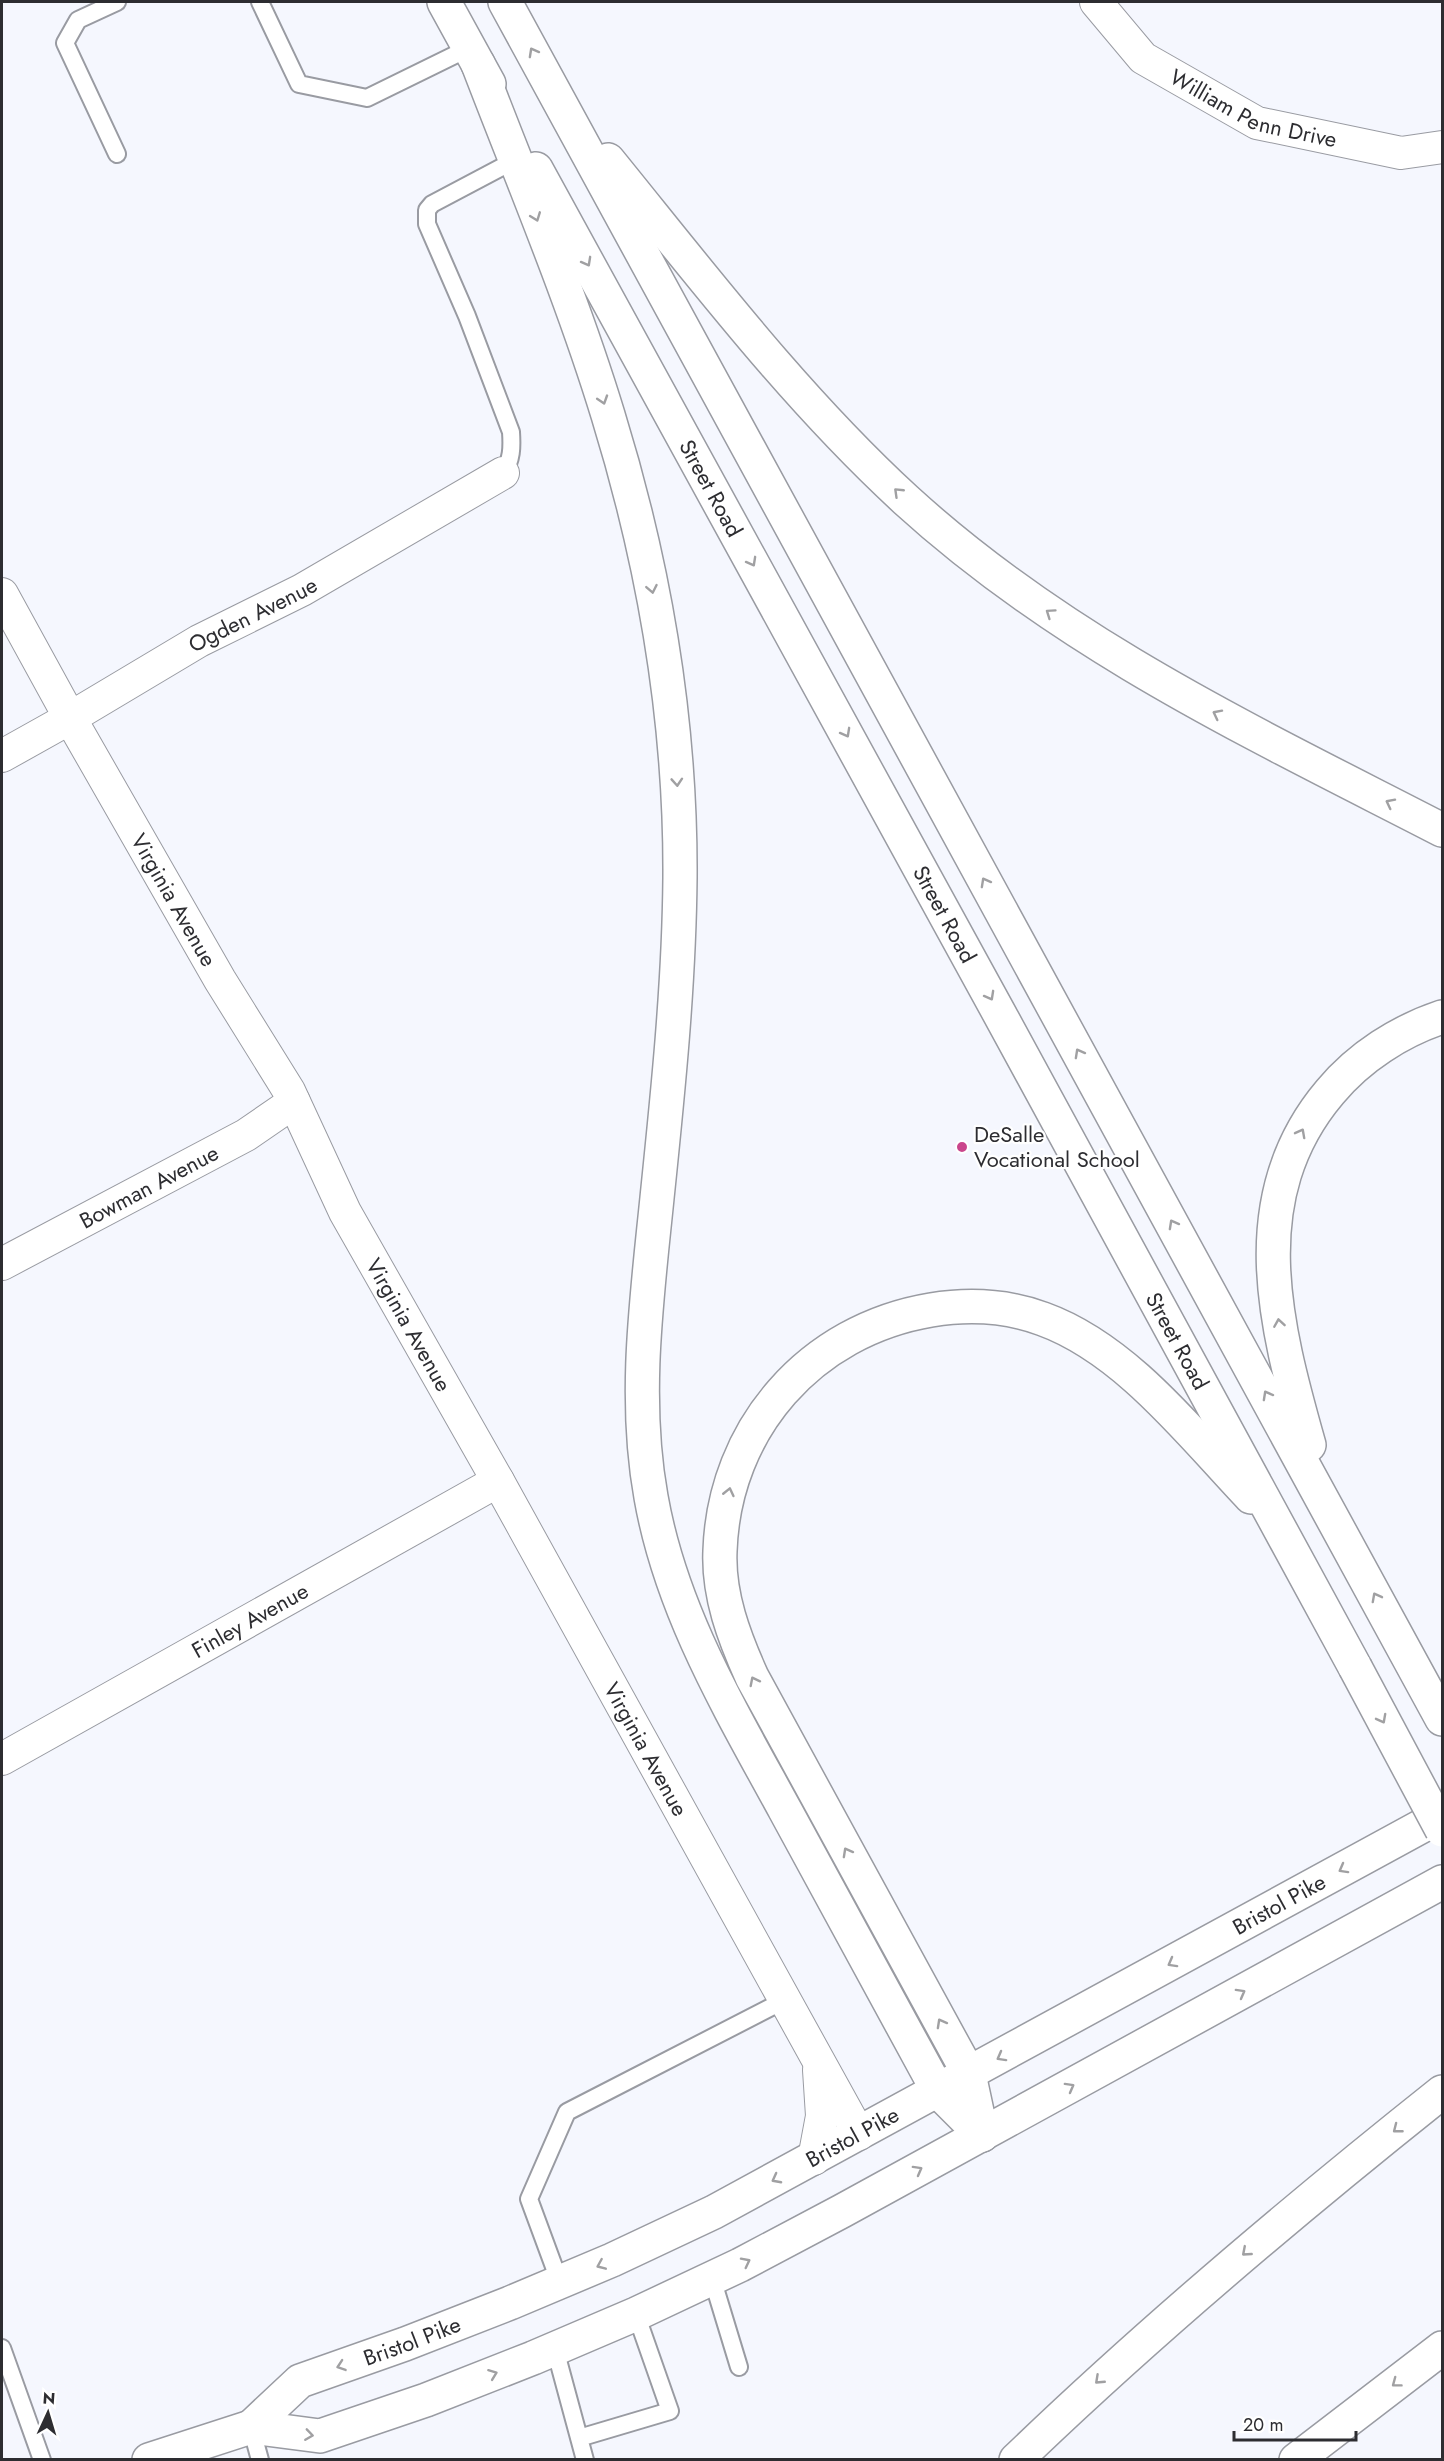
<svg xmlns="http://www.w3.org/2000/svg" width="1444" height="2461" font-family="Jost,sans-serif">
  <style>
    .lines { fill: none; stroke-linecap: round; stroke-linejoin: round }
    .service-casing { stroke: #999ba2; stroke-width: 20 }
    .minor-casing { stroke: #999ba2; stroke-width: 34 }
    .primary-casing { stroke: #999ba2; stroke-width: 36 }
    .motorway-casing { stroke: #999ba2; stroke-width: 36 }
    .service { stroke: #fff; stroke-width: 16 }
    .minor { stroke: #fff; stroke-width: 32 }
    .primary { stroke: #fff; stroke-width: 33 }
    .motorway { stroke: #fff; stroke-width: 33 }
    .primary-bridge-casing { stroke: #999ba2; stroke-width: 36; stroke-linecap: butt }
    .primary-bridge { stroke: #fff; stroke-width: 33 }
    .oneway { stroke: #a0a0a2 }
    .poi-dot { fill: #ca468c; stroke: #fff; stroke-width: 2 }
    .labels { text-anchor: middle; stroke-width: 4.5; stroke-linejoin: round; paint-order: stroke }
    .street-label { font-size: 22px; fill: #2d2d31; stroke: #fff }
    .poi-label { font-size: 22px; fill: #2d2d31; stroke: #fff; text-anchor: start }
  </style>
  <rect width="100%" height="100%" fill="#f5f7fe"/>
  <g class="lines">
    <defs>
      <path id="service" d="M 117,2 L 78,20 L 65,43 L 117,154
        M 260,2 L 299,84 L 367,98 L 469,48
        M 503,473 C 512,460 512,447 511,432 L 467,316 L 427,224 L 427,210 L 432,204 L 519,158
        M 712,2278 L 739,2367
        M 560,2283 L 529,2199 L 567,2112 L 785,2000
        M 2,2348 L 42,2460
        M 555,2349 L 585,2460
        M 251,2427 L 260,2460
        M 579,2438 L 670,2411 L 636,2314"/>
      <g id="minor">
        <path id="s1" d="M 1096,2 L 1143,58 L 1257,123 L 1401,153 L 1442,147"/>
        <path id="s2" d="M 2,594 L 70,718 L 220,980 L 289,1091 L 345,1212 L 498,1481 L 859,2134"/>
        <path id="s3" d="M 2,756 L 70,718 L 199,641 L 302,590 L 503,473"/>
        <path id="s4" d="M 2,1264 L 246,1135 L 294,1102"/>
        <path id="s5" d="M 2,1759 L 498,1481"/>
        <path d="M 814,2159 L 822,2116 L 819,2070"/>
      </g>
      <g id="primary">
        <path d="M 444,2 L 489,84"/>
        <path d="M 505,2 L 1442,1719"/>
        <path d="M 478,64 C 522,179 572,297 608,415 C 654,564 681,721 680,878 C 679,985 668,1092 657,1198 C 647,1297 633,1398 651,1497 C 671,1611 730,1709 785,1810 C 836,1903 887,1997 938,2091 L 982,2135"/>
        <path d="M 608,160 C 703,277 795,398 906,500 C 1065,645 1254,733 1442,830"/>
        <path id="s6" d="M 536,169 L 1004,1022 L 1355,1667"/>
        <path d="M 1309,1445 C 1275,1325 1241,1197 1330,1092 C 1359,1057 1400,1031 1442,1017"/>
        <path d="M 982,2135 L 969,2074 L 752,1677 C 734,1637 718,1595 720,1551 C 724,1428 811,1330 931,1310 C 968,1304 1008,1306 1043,1319 C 1126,1349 1191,1434 1251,1497"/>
        <path id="s7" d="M 251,2427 L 300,2381 L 405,2344 L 510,2303 L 612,2260 L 714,2212 L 1442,1815"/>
        <path d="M 149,2460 L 251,2427 L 320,2436 L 426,2400 L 533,2358 L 636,2314 L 740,2265 L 842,2211 L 1442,1882"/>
      </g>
      <path id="motorway" d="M 1016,2460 C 1152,2329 1295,2209 1442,2092
        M 1296,2460 L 1442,2348"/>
    </defs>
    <use href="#service" class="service-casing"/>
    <use href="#minor" class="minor-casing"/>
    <use href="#primary" class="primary-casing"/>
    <use href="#motorway" class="motorway-casing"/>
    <use href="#service" class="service"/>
    <use href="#minor" class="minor"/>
    <use href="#primary" class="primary"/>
    <use href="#motorway" class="motorway"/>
    <defs>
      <path id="primary-bridge" d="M 1355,1667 L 1442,1830"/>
    </defs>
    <use href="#primary-bridge" class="primary-bridge-casing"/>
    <use href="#primary-bridge" class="primary-bridge"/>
  </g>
  <defs><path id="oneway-chevron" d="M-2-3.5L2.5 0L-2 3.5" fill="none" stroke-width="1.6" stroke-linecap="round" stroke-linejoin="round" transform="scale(1.5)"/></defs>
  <g class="oneway">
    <use href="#oneway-chevron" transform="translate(533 52) rotate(-119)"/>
    <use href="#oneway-chevron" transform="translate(536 217) rotate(69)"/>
    <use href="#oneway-chevron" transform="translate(587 262) rotate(61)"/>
    <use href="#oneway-chevron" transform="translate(603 400) rotate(72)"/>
    <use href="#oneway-chevron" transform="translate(898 492) rotate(-136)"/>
    <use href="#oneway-chevron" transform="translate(752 562) rotate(61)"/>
    <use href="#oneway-chevron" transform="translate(652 589) rotate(79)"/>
    <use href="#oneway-chevron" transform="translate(1050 613) rotate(-145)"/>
    <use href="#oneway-chevron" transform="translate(1217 714) rotate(-153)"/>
    <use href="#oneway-chevron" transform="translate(846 733) rotate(61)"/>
    <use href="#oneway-chevron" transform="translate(677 782) rotate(86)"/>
    <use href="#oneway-chevron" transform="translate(1390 803) rotate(-153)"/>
    <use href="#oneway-chevron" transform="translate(985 882) rotate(-119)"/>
    <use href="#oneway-chevron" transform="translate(990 996) rotate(61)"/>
    <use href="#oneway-chevron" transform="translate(1079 1053) rotate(-119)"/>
    <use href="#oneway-chevron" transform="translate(1301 1133) rotate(-62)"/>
    <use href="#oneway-chevron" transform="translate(1173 1224) rotate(-119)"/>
    <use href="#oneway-chevron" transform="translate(1279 1323) rotate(-99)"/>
    <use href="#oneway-chevron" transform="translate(1267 1395) rotate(-119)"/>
    <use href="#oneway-chevron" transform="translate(729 1492) rotate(-77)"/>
    <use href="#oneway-chevron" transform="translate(1376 1597) rotate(-118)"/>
    <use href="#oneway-chevron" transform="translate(754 1681) rotate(-117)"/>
    <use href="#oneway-chevron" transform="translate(1382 1719) rotate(62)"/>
    <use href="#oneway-chevron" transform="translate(847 1852) rotate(-119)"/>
    <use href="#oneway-chevron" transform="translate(1343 1869) rotate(151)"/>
    <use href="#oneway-chevron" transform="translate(1172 1963) rotate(151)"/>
    <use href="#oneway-chevron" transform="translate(1241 1993) rotate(-29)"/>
    <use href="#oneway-chevron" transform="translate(941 2023) rotate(-119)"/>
    <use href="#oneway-chevron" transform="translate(1001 2057) rotate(151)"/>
    <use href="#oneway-chevron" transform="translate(1070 2087) rotate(-29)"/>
    <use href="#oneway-chevron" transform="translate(1397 2129) rotate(142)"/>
    <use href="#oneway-chevron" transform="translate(918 2170) rotate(-29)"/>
    <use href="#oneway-chevron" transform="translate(776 2179) rotate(152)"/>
    <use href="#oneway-chevron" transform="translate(1246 2252) rotate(139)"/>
    <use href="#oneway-chevron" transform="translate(746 2262) rotate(-27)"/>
    <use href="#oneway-chevron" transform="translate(601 2265) rotate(157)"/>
    <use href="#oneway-chevron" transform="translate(341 2366) rotate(161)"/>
    <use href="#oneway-chevron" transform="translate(493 2374) rotate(-21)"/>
    <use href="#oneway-chevron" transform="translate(1099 2380) rotate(137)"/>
    <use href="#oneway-chevron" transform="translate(1396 2383) rotate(143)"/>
    <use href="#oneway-chevron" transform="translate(309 2435) rotate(8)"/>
  </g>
  <circle class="poi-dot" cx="962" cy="1147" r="6"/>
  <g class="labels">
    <g class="street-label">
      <text dy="8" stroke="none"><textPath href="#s1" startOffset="196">William Penn Drive</textPath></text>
      <text dy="8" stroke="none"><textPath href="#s6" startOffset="364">Street Road</textPath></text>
      <text dy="8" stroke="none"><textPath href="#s3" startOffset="288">Ogden Avenue</textPath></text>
      <text dy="8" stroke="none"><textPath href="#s2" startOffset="351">Virginia Avenue</textPath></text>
      <text dy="8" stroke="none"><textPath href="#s6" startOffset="850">Street Road</textPath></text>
      <text dy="8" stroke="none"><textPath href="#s4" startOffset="166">Bowman Avenue</textPath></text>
      <text dy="8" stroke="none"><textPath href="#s2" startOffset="837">Virginia Avenue</textPath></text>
      <text dy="8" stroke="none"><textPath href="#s6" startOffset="1336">Street Road</textPath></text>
      <text dy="8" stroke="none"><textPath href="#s5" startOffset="284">Finley Avenue</textPath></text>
      <text dy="8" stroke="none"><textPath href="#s2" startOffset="1323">Virginia Avenue</textPath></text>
      <text dy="8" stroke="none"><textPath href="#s7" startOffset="1158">Bristol Pike</textPath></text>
      <text dy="8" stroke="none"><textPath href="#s7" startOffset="672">Bristol Pike</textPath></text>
      <text dy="8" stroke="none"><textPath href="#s7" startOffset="186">Bristol Pike</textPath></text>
    </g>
    <g class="poi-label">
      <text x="974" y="1142">DeSalle<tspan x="974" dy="25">Vocational School</tspan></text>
    </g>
  </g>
  <rect width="1444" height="2461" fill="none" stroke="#2d2d31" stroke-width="6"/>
  <g transform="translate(48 2413) rotate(4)" stroke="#ffffff" stroke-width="4.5" paint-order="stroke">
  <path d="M0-4.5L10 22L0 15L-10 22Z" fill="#2d2d31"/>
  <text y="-9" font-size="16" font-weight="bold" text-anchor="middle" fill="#2d2d31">N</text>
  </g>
  <path d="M1234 2431v9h122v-9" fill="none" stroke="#2d2d31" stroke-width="3"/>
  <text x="1243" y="2431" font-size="18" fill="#2d2d31" stroke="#ffffff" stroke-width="4.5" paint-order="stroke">20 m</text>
</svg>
